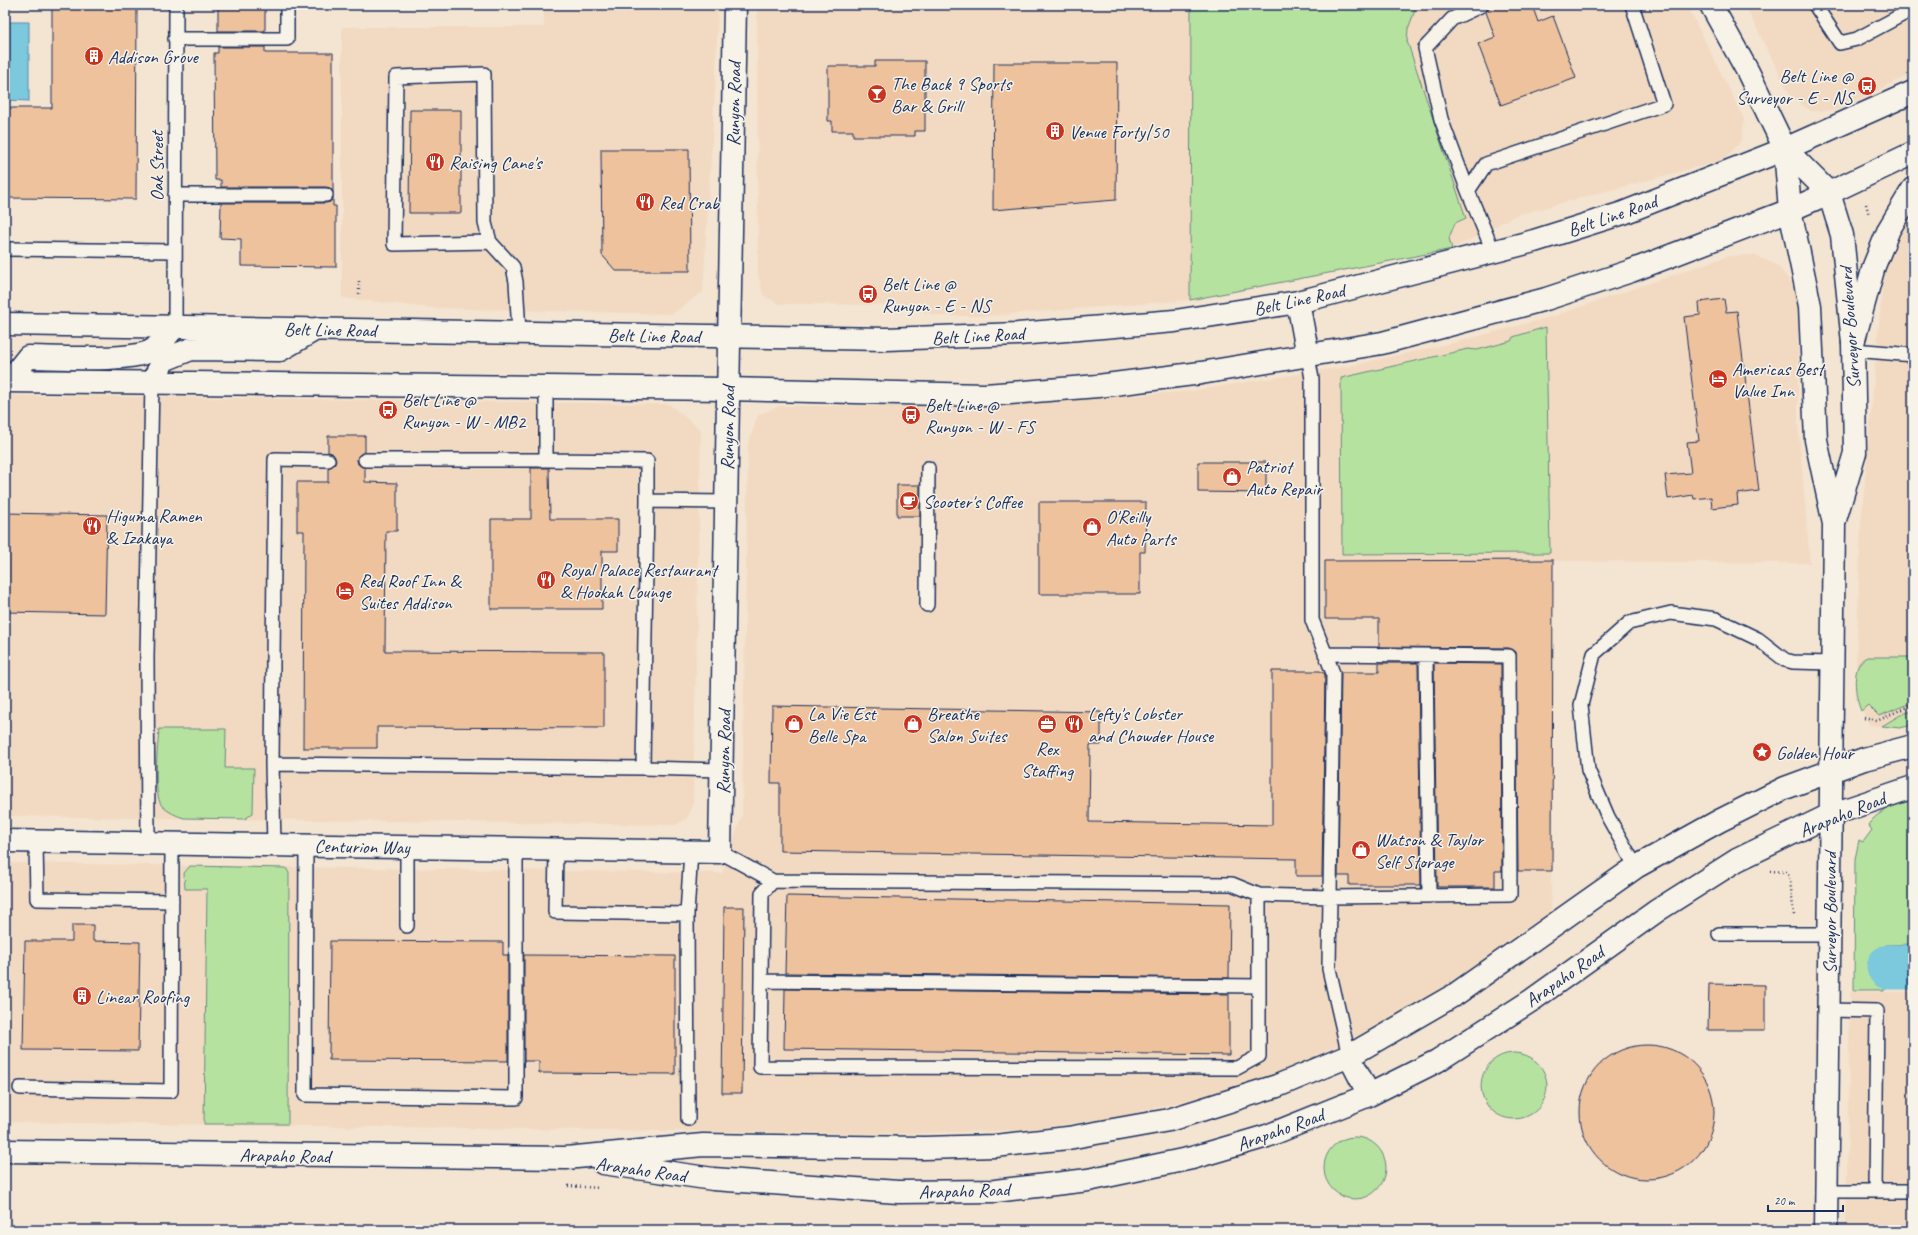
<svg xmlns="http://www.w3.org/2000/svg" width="1918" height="1235" font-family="Caveat,sans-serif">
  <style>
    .built { fill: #f2dac2 }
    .green { fill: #b6e2a0; stroke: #68887f }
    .water { fill: #7cc8dc; stroke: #558baa }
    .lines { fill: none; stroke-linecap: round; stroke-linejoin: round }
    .river { stroke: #7cc8dc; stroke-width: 45 }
    .building { fill: #eec29d; stroke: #1b2f5e }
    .lane-casing { stroke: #1b2f5e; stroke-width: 16 }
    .street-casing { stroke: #1b2f5e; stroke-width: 25 }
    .secondary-casing { stroke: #1b2f5e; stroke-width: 25 }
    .primary-casing { stroke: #1b2f5e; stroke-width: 25 }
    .path { stroke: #1b2f5e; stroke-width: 2.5; stroke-dasharray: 1 3; stroke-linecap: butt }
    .lane { stroke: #f7f3e8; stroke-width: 13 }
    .street { stroke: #f7f3e8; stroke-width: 22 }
    .secondary { stroke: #f7f3e8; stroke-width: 22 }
    .primary { stroke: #f7f3e8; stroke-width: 22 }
    .labels { text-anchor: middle; stroke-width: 3; stroke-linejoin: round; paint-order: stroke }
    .poi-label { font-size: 19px; fill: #1b2f5e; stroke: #f7f3e8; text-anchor: start }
    .street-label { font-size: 19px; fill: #1b2f5e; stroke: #f7f3e8 }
  </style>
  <rect width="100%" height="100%" fill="#f4e4d2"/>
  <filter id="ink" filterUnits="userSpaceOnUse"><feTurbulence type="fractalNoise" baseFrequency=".025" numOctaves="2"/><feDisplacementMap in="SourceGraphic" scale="8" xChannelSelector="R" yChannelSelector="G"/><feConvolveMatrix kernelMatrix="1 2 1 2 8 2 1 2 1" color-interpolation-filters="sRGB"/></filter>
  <g filter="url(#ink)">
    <path class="built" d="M 544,5 L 718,5 L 716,73 L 703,292 L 672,314 L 432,308 L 342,298 L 342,27 L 544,27 Z
      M 757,5 L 1191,5 L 1190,300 L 986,316 L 939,316 L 894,305 L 779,304 L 763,295 L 758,273 Z
      M 1382,5 L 1687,5 L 1744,119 L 1742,140 L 1724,160 L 1516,215 L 1452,249 Z
      M 1745,5 L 1913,5 L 1913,73 L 1837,110 L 1811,111 L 1791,97 Z
      M 1913,209 L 1913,725 L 1900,728 L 1870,725 L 1856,699 L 1856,667 L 1861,524 L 1884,268 L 1898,226 Z
      M 1753,255 L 1777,265 L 1790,281 L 1798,299 L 1798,422 L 1810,563 L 1553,561 L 1551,912 L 1513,937 L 1489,956 L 1400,1016 L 1279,1073 L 1228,1090 L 1118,1117 L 1024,1130 L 897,1134 L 5,1122 L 5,863 L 722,873 L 742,815 L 748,444 L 758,415 L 780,406 L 1004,406 L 1190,391 L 1349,366 L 1465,340 L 1551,317 L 1728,256 Z
      M 5,395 L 669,404 L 701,430 L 693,806 L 687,818 L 676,825 L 5,816 Z
      M 1850,992 L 1913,992 L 1913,1230 L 1846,1230 Z"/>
    <path class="green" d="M 1191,5 L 1417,5 L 1408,29 L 1407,41 L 1466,218 L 1455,223 L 1449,238 L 1452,249 L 1190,300 Z
      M 1546,327 L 1550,553 L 1342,554 L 1341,378 L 1468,349 L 1477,350 L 1511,341 L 1513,337 Z
      M 1867,657 L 1913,657 L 1913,702 L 1879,716 L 1868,705 L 1861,711 C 1855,697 1850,664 1867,657 Z
      M 1913,711 L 1913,725 L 1900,728 L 1882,726 L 1902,714 Z
      M 159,729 L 226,729 L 225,768 L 254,768 L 253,813 L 245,819 L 184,818 C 177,816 168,812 162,806 C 152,793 158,746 159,729 Z
      M 1913,800 L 1913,944 L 1886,945 L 1885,990 L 1854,990 L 1855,859 L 1859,840 L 1863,842 L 1872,830 L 1868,825 C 1878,810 1896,805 1913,800 Z
      M 190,866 L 286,868 L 289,873 L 288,1124 L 204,1124 L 207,889 L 185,889 L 184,873 Z
      M1481 1086a33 33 0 1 1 66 0a33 33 0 1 1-66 0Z
      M1324 1168a31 31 0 1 1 62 0a31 31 0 1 1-62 0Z"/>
    <path class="water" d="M 5,22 L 29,22 L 29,101 L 5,100 Z"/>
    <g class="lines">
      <path class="river" d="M 1889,967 L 1913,967"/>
    </g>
    <path class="building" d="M 52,5 L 137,5 L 136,199 L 5,198 L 5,108 L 52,108 Z
      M 218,5 L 265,5 L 265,31 L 218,31 Z
      M 1490,5 L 1532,5 L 1538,22 L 1553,16 L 1576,78 L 1501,105 L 1478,44 L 1495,37 L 1486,12 Z
      M 218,47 L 265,47 L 265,53 L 333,53 L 333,193 L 330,188 L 326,187 L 221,187 L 221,180 L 215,180 L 214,53 L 218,53 Z
      M 875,61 L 925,61 L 925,131 L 915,131 L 915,136 L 853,136 L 853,131 L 832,131 L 832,121 L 828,121 L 828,66 L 875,66 Z
      M 994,63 L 1117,63 L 1116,200 L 993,210 Z
      M 410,110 L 461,110 L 461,213 L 409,213 Z
      M 601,149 L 689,149 L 690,271 L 616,271 L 602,255 Z
      M 333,197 L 333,206 L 336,206 L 336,267 L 241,266 L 241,239 L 220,238 L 221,203 L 326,203 L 330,202 Z
      M 1724,299 L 1726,312 L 1737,311 L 1759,491 L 1737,494 L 1738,505 L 1712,508 L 1711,497 L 1694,499 L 1693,495 L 1668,499 L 1665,475 L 1691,473 L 1687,442 L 1699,441 L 1684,317 L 1700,315 L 1699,302 Z
      M 328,436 L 365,436 L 365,452 L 358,456 L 357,460 L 358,464 L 365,468 L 365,482 L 397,483 L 397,531 L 386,531 L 385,651 L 604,652 L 604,728 L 377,727 L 377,748 L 303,748 L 304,531 L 297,531 L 297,482 L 328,482 L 328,468 L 335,464 L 336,460 L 332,453 L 328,452 Z
      M 1198,462 L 1266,462 L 1266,493 L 1198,492 Z
      M 531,468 L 549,468 L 550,519 L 618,519 L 618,551 L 602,551 L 602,609 L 491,609 L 491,519 L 531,519 Z
      M 897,485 L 920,485 L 920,516 L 897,516 Z
      M 1039,502 L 1146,502 L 1145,552 L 1140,552 L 1140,594 L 1039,594 Z
      M 5,513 L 107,515 L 105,614 L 5,612 Z
      M 1553,560 L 1552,871 L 1518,871 L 1516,652 L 1509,648 L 1379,647 L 1379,619 L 1325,619 L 1325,561 Z
      M 1379,663 L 1418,663 L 1421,885 L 1349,885 L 1349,876 L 1338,876 L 1341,672 L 1379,672 Z
      M 1434,663 L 1501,664 L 1502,871 L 1495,871 L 1495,887 L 1438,887 L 1437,885 Z
      M 1272,671 L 1320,671 L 1325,674 L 1322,876 L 1296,876 L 1296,859 L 780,851 L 780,783 L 771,783 L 772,706 L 1101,712 L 1101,745 L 1090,745 L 1089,822 L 1272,825 Z
      M 787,896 L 1230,904 L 1229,978 L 785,973 Z
      M 724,907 L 744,907 L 742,1093 L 722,1093 Z
      M 72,925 L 93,925 L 93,941 L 140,942 L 138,1051 L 23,1050 L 25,941 L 72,941 Z
      M 330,941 L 503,942 L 503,955 L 508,955 L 508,1061 L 329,1060 Z
      M 524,955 L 675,956 L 675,1074 L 539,1073 L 539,1061 L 524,1061 Z
      M 1709,984 L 1765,985 L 1765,1030 L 1708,1030 Z
      M 785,989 L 1229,994 L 1229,1055 L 784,1049 Z
      M1580 1112a67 67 0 1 1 134 0a67 67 0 1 1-134 0Z"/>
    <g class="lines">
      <defs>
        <path id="lane" d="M 1815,5 L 1840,43 L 1857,39 L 1913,9
          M 175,39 L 287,39 L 287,5
          M 1468,191 L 1441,119 L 1425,48 L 1452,19 L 1482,5
          M 175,195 L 326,195
          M 490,242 L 394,244 L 396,77 L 484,74 L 485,223 L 490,242 L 513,267 L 516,282 L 519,332
          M 5,249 L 175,251
          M 1493,251 L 1468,191 L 1486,164 L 1664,104 L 1632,5
          M 175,326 L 176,5
          M 1854,350 L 1913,355
          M 1308,356 L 1312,379 L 1312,620 L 1333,673 L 1329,969 L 1349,1056
          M 365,460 L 546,460 L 546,387
          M 546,460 L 647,461 L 647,501 L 726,502
          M 647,501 L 643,768 L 722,770
          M 927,605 L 928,468
          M 1426,656 L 1429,895
          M 272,764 L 643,768
          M 36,841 L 37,899 L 172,901
          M 148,842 L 147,657 L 152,382
          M 274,844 L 272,764 L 275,459 L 328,460
          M 306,845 L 305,1095 L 516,1098 L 516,848
          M 556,849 L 555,912 L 687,914 L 691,851
          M 720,852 L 773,881 L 1232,884 L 1259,895 L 1330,897 L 1510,895 L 1509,656 L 1325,654
          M 1636,867 L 1608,817 L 1588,770 L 1581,705 L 1594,654 L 1629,623 L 1671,613 L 1716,619 L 1758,639 L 1785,660 L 1793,662 L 1832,663
          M 773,881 L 762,893 L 760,1067 L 1237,1068 L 1259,1056 L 1259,895
          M 687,914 L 688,1119
          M 407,926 L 407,847
          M 1719,934 L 1830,934
          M 761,981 L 1259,986
          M 20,1088 L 171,1091 L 172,843
          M 1827,1191 L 1875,1191 L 1877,1011 L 1828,1010
          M 1875,1191 L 1913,1191"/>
        <path id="street" d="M 1711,5 L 1748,72 L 1785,149 L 1829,193 L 1842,235 L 1853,343 L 1855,453 L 1834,523
          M 1785,149 L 1790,210 L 1810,306 L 1816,440 L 1834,524 L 1826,1230
          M 5,841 L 720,852 L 735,5"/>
        <path id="secondary" d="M 1349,1056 L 1369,1095
          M 5,1151 L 566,1158 L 703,1145 L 924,1148 L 995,1146 L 1068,1138 L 1169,1120 L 1277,1086 L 1349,1056 L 1456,994 L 1636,867 L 1719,821 L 1785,788 L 1864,759 L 1913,746
          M 603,1163 L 713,1179 L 898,1192 L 995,1191 L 1088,1180 L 1192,1158 L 1267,1136 L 1369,1095 L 1437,1061 L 1532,1000 L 1658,910 L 1737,860 L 1830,815 L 1913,787"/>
        <path id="primary" d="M 1298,302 L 1308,356
          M 5,324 L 886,339 L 1018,334 L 1175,321 L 1298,302 L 1534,241 L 1623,213 L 1785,149 L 1913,92
          M 1853,343 L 1874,266 L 1889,229 L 1913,189
          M 5,381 L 727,389 L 985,395 L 1098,386 L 1201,373 L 1382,343 L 1546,299 L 1631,271 L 1790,210 L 1829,193 L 1913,153
          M 9,381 L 28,357 C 54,357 135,363 154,349 C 162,343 169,333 175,326
          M 152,382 L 164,360 L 191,349 L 280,350 L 316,329"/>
      </defs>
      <use href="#lane" class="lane-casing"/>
      <use href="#street" class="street-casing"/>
      <use href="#secondary" class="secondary-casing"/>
      <use href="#primary" class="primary-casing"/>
      <path class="path" d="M 1866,204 L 1869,215
        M 359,281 L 359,294
        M 1864,718 L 1877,721 L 1913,704
        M 1770,871 L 1787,872 L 1790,880 L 1794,916
        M 568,1186 L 599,1188"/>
      <use href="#lane" class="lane"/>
      <use href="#street" class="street"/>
      <use href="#secondary" class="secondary"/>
      <use href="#primary" class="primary"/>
    </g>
  </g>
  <defs>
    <symbol id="building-disc" viewBox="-11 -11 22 22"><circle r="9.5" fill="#c8321e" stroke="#f7f3e8"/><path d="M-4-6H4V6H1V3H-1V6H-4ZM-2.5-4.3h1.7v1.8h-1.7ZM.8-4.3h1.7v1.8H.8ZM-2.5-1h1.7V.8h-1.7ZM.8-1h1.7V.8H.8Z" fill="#fff"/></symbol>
    <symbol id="bus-disc" viewBox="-11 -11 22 22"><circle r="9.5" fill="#c8321e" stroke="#f7f3e8"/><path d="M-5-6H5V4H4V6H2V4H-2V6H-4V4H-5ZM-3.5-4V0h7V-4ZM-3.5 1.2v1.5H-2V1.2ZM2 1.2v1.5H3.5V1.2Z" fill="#fff"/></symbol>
    <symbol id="bar-disc" viewBox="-11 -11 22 22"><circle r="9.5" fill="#c8321e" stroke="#f7f3e8"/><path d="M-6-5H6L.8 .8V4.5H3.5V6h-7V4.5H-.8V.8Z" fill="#fff"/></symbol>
    <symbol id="restaurant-disc" viewBox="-11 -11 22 22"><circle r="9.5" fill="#c8321e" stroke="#f7f3e8"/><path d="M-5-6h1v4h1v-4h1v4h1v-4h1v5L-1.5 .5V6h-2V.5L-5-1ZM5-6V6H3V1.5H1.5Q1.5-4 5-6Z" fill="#fff"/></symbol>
    <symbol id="hotel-disc" viewBox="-11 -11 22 22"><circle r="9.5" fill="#c8321e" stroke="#f7f3e8"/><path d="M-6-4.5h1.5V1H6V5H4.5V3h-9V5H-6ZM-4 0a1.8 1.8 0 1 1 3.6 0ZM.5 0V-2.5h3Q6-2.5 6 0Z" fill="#fff"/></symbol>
    <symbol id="shop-disc" viewBox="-11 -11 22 22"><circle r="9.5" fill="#c8321e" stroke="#f7f3e8"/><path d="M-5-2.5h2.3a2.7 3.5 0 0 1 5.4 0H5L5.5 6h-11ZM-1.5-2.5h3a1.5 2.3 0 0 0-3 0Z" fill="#fff"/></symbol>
    <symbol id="cafe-disc" viewBox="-11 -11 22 22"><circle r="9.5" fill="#c8321e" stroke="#f7f3e8"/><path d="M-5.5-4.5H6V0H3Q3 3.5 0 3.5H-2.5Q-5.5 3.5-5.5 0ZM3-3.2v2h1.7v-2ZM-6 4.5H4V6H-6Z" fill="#fff"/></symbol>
    <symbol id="office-disc" viewBox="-11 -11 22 22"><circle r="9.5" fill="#c8321e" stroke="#f7f3e8"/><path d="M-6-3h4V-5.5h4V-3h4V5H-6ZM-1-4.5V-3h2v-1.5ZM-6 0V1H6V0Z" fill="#fff"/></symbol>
    <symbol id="sight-disc" viewBox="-11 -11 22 22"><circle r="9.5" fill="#c8321e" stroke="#f7f3e8"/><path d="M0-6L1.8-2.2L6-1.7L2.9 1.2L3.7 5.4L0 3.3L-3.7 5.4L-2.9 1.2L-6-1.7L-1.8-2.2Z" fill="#fff"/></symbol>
  </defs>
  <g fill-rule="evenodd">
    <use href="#building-disc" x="83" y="45" width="22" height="22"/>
    <use href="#bus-disc" x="1856" y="75" width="22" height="22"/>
    <use href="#bar-disc" x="866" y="83" width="22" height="22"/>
    <use href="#building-disc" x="1044" y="120" width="22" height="22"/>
    <use href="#restaurant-disc" x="424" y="151" width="22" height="22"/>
    <use href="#restaurant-disc" x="634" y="191" width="22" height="22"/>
    <use href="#bus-disc" x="857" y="283" width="22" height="22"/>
    <use href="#hotel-disc" x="1707" y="368" width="22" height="22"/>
    <use href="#bus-disc" x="377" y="399" width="22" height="22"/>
    <use href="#bus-disc" x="900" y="404" width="22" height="22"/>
    <use href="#shop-disc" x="1221" y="466" width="22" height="22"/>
    <use href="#cafe-disc" x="898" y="490" width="22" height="22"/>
    <use href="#restaurant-disc" x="81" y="515" width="22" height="22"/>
    <use href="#shop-disc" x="1081" y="516" width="22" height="22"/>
    <use href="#restaurant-disc" x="535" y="569" width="22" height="22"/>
    <use href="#hotel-disc" x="334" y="580" width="22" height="22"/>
    <use href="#shop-disc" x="783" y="713" width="22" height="22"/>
    <use href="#shop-disc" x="902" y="713" width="22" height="22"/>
    <use href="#office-disc" x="1036" y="713" width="22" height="22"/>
    <use href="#restaurant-disc" x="1063" y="713" width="22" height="22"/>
    <use href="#sight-disc" x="1751" y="741" width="22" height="22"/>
    <use href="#shop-disc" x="1350" y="839" width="22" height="22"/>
    <use href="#building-disc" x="71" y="985" width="22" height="22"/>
  </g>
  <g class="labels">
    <g class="poi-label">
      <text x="108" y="63">Addison Grove</text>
      <text x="1853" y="82" text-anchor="end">Belt Line @<tspan x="1853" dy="22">Surveyor - E - NS</tspan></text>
      <text x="891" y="90">The Back 9 Sports<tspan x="891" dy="22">Bar &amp; Grill</tspan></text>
      <text x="1069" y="138">Venue Forty|50</text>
      <text x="449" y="169">Raising Cane's</text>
      <text x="659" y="209">Red Crab</text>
      <text x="882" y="290">Belt Line @<tspan x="882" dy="22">Runyon - E - NS</tspan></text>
      <text x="1732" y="375">Americas Best<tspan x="1732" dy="22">Value Inn</tspan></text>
      <text x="402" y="406">Belt Line @<tspan x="402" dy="22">Runyon - W - MB2</tspan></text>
      <text x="925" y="411">Belt Line @<tspan x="925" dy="22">Runyon - W - FS</tspan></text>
      <text x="1246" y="473">Patriot<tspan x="1246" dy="22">Auto Repair</tspan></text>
      <text x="923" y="508">Scooter's Coffee</text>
      <text x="106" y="522">Higuma Ramen<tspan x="106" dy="22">&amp; Izakaya</tspan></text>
      <text x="1106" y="523">O'Reilly<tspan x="1106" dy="22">Auto Parts</tspan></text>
      <text x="560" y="576">Royal Palace Restaurant<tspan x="560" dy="22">&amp; Hookah Lounge</tspan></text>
      <text x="359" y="587">Red Roof Inn &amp;<tspan x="359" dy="22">Suites Addison</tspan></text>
      <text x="808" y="720">La Vie Est<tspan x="808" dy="22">Belle Spa</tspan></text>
      <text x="927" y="720">Breathe<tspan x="927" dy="22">Salon Suites</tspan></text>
      <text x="1088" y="720">Lefty's Lobster<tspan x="1088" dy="22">and Chowder House</tspan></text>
      <text x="1047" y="755" text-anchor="middle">Rex<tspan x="1047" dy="22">Staffing</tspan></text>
      <text x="1776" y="759">Golden Hour</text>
      <text x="1375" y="846">Watson &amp; Taylor<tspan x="1375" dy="22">Self Storage</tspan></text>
      <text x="96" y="1003">Linear Roofing</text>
    </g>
    <g class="street-label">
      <text transform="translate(733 104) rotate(-89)" y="7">Runyon Road</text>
      <text transform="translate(156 166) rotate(-90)" y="7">Oak Street</text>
      <text transform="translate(1612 215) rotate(-19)" y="7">Belt Line Road</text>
      <text transform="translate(1299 299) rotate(-12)" y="7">Belt Line Road</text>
      <text transform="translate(1849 328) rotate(-94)" y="7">Surveyor Boulevard</text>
      <text transform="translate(330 329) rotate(1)" y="7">Belt Line Road</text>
      <text transform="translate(654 335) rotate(1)" y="7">Belt Line Road</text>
      <text transform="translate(978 335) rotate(-3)" y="7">Belt Line Road</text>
      <text transform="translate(727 428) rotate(-89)" y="7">Runyon Road</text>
      <text transform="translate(723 752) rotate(-89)" y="7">Runyon Road</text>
      <text transform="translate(1842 814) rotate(-22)" y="7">Arapaho Road</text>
      <text transform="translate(362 846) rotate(1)" y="7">Centurion Way</text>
      <text transform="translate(1829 913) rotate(-90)" y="7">Surveyor Boulevard</text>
      <text transform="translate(1564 976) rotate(-35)" y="7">Arapaho Road</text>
      <text transform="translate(1280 1129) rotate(-20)" y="7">Arapaho Road</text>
      <text transform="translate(285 1155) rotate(1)" y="7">Arapaho Road</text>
      <text transform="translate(641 1169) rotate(8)" y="7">Arapaho Road</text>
      <text transform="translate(964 1190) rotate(-2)" y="7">Arapaho Road</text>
    </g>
  </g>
  <rect width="1918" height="1235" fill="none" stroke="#f7f3e8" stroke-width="20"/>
  <rect x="10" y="10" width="1898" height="1215" fill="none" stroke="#1b2f5e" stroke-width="1.5" filter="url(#ink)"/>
  <path d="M1768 1205v6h75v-6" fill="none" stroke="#1b2f5e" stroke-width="2"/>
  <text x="1774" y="1205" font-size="12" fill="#1b2f5e" stroke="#f7f3e8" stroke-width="3" paint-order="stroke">20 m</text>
</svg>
